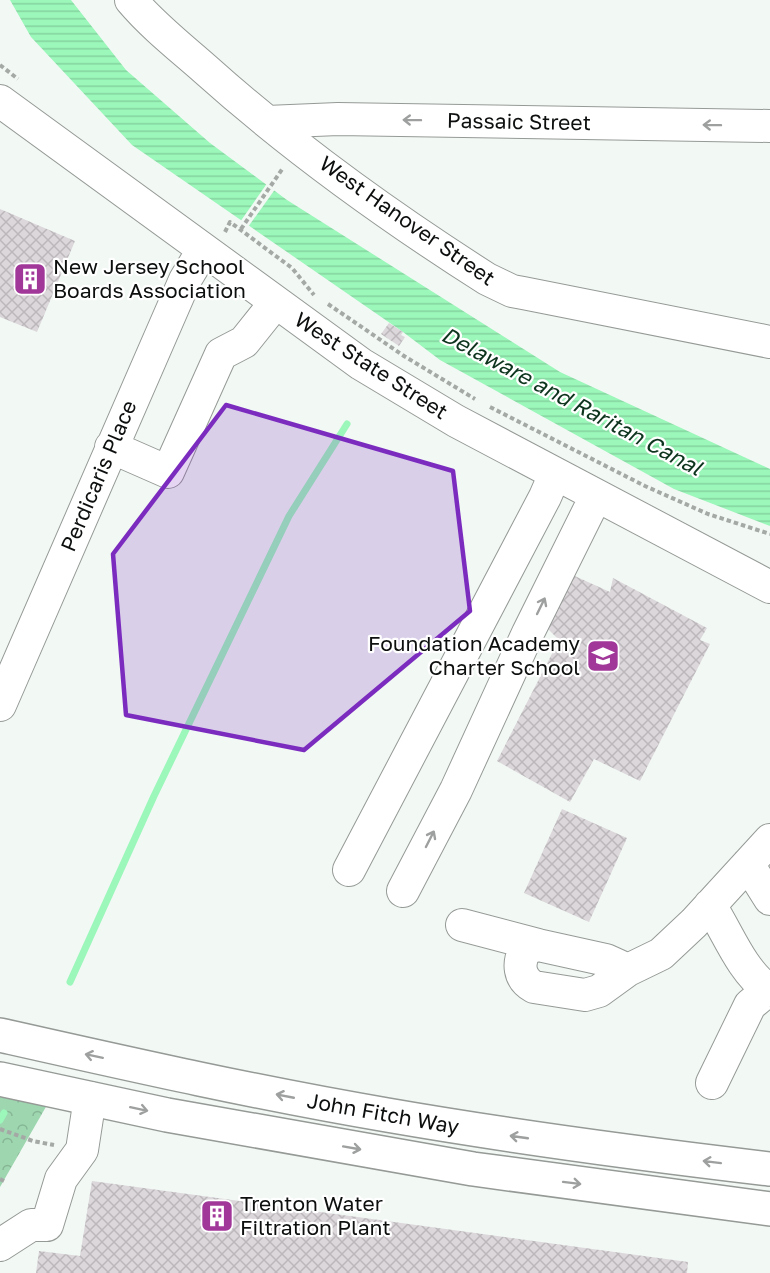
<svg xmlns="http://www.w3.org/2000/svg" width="770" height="1273" font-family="'Golos Text',sans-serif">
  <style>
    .forest { fill: url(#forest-crowns) }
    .water { fill: url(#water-rules) }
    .pier { fill: #f2f8f4 }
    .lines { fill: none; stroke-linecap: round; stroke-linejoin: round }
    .stream { stroke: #9bf7ba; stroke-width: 7 }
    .building { fill: url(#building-cross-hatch) }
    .minor-casing { stroke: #959a96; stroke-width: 34 }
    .highway-casing { stroke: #959a96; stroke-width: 36 }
    .path { stroke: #a5a9a6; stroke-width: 4; stroke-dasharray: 4.5 3; stroke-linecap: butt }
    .minor { stroke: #fff; stroke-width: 32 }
    .highway { stroke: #fff; stroke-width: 33 }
    .oneway { stroke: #9e9f9f }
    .marked { fill: #7b2cbf; fill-opacity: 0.2; stroke: #7b2cbf; stroke-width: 4.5; stroke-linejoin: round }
    .labels { text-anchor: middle; stroke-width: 4.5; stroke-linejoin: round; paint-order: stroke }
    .street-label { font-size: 21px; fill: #0d0f0e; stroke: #fff }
    .poi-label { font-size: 21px; fill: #0d0f0e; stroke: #fff; text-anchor: start }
    .water-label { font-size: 22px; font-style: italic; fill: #0d341d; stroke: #fff }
  </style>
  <defs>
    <pattern id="forest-crowns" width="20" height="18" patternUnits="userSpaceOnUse" patternTransform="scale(1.5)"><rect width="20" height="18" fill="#9dd6af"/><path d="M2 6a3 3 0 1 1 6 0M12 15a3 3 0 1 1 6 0" fill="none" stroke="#86b695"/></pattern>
    <pattern id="water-rules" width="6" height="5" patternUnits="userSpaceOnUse" patternTransform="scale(1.5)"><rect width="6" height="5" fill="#9bf7ba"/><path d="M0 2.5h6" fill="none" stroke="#84d39f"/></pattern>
    <pattern id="building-cross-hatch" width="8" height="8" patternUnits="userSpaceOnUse" patternTransform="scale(1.5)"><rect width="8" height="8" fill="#dcd7db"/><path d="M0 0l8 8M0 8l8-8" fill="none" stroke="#bcb7bb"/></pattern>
  </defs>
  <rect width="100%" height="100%" fill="#f2f8f4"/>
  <path class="forest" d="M 0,1079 L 55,1091 L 0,1187 Z"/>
  <path class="water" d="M 10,0 L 71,0 L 126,70 L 210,143 L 287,200 L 560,372 L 770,469 L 770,526 L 674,489 L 440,360 L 403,332 L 132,145 L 31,37 Z"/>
  <path class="pier" d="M 268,182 L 276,188 L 248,227 L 240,222 Z"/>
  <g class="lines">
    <path class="stream" d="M 70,982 L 154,796 L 289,516 L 347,424
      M 0,1120 L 4,1113"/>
  </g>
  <path class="building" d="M 0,209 L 75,241 L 37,332 L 0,317 Z
    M 389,323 L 403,332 L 401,335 L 405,337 L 399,346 L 381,334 Z
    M 566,572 L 610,592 L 613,578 L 707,628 L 700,640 L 710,644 L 640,781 L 594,759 L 570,802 L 497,761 L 559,640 L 543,624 Z
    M 562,809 L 627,838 L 589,922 L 524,893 Z
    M 92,1181 L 688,1262 L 687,1273 L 36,1273 L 39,1251 L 80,1256 Z"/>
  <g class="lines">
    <defs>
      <path id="minor" d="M 131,0 C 153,26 180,47 205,69 C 292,147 388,216 487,279 L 512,291 L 523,293 L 770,342
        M 0,101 L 361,364 L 456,421 L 770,587
        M 267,122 L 338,119 L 770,126
        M 111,447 L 168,472 L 221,354 L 244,342 L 276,302
        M 0,705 L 185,280 L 203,250
        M 748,864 L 770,899
        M 349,870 L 545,497 L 555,474
        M 403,891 L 456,790 L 528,633 L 596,496
        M 710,905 C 729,935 740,968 768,990 L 770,989
        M 462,925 L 538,945
        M 538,945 L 606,960 L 628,970 L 599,991 L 585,995 L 534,987 C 518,978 518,963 525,949 Z
        M 628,970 L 661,954 L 694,923 L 770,840
        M 712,1083 L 750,1005 L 768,990
        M 0,1245 L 31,1225 L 47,1225 L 61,1179 L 82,1150 L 90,1098"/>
      <path id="highway" d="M 0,1035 C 129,1064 257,1093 387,1115 C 514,1137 642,1154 770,1169
        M 0,1079 L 167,1115 L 473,1169 L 770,1209"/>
    </defs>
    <use href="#minor" class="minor-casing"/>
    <use href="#highway" class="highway-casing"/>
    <path class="path" d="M 0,65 L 18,79
      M 241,229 L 283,168
      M 225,232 L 230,222 L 292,268 L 314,295
      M 328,304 L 404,356 L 475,399
      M 490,407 L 645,486 L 708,514 L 770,534
      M 0,1129 L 33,1141 L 54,1145
      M 0,1179 L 4,1181"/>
    <use href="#minor" class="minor"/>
    <use href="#highway" class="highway"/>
  </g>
  <defs><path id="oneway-shaft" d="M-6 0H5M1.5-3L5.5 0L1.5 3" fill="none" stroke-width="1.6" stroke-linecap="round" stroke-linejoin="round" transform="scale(1.5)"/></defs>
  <g class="oneway">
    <use href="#oneway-shaft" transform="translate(412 120) rotate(-179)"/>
    <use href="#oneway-shaft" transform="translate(712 125) rotate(-179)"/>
    <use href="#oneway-shaft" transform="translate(541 606) rotate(-64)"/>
    <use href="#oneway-shaft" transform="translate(430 839) rotate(-63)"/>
    <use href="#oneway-shaft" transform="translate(94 1056) rotate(-168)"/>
    <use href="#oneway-shaft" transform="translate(285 1096) rotate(-169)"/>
    <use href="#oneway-shaft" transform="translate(139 1109) rotate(12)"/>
    <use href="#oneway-shaft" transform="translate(519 1137) rotate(-172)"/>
    <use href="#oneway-shaft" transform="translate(352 1148) rotate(10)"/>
    <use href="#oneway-shaft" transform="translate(712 1162) rotate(-173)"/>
    <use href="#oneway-shaft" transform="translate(572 1183) rotate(7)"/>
  </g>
  <path class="marked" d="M 226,405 L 453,471 L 470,611 L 304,750 L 126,715 L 113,554 Z"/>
  <defs>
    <symbol id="building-square" viewBox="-11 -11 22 22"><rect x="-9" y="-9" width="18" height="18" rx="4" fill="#a03799" stroke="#fff"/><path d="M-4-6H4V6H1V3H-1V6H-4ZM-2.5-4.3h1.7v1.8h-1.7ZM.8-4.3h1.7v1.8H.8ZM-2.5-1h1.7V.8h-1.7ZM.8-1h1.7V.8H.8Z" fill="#fff"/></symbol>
    <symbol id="school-square" viewBox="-11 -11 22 22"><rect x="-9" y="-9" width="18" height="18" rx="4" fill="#a03799" stroke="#fff"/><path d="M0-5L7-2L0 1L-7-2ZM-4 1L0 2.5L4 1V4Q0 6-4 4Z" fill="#fff"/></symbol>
  </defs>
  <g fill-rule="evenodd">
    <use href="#building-square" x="11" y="260" width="38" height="38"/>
    <use href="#school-square" x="584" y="637" width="38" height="38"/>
    <use href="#building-square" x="198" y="1197" width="38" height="38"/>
  </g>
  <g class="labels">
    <g class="street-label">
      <text transform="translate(519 122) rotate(1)" y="7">Passaic Street</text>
      <text transform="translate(407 221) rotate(35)" y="7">West Hanover Street</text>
      <text transform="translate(371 366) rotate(33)" y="7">West State Street</text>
      <text transform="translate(99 476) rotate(-67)" y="7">Perdicaris Place</text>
      <text transform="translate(383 1114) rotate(10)" y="7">John Fitch Way</text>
    </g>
    <g class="poi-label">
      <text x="53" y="274">New Jersey School<tspan x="53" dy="24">Boards Association</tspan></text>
      <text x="580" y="651" text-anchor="end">Foundation Academy<tspan x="580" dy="24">Charter School</tspan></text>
      <text x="240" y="1211">Trenton Water<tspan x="240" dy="24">Filtration Plant</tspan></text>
    </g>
    <g class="water-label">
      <text transform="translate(572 401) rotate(28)" y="8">Delaware and Raritan Canal</text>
    </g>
  </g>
</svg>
